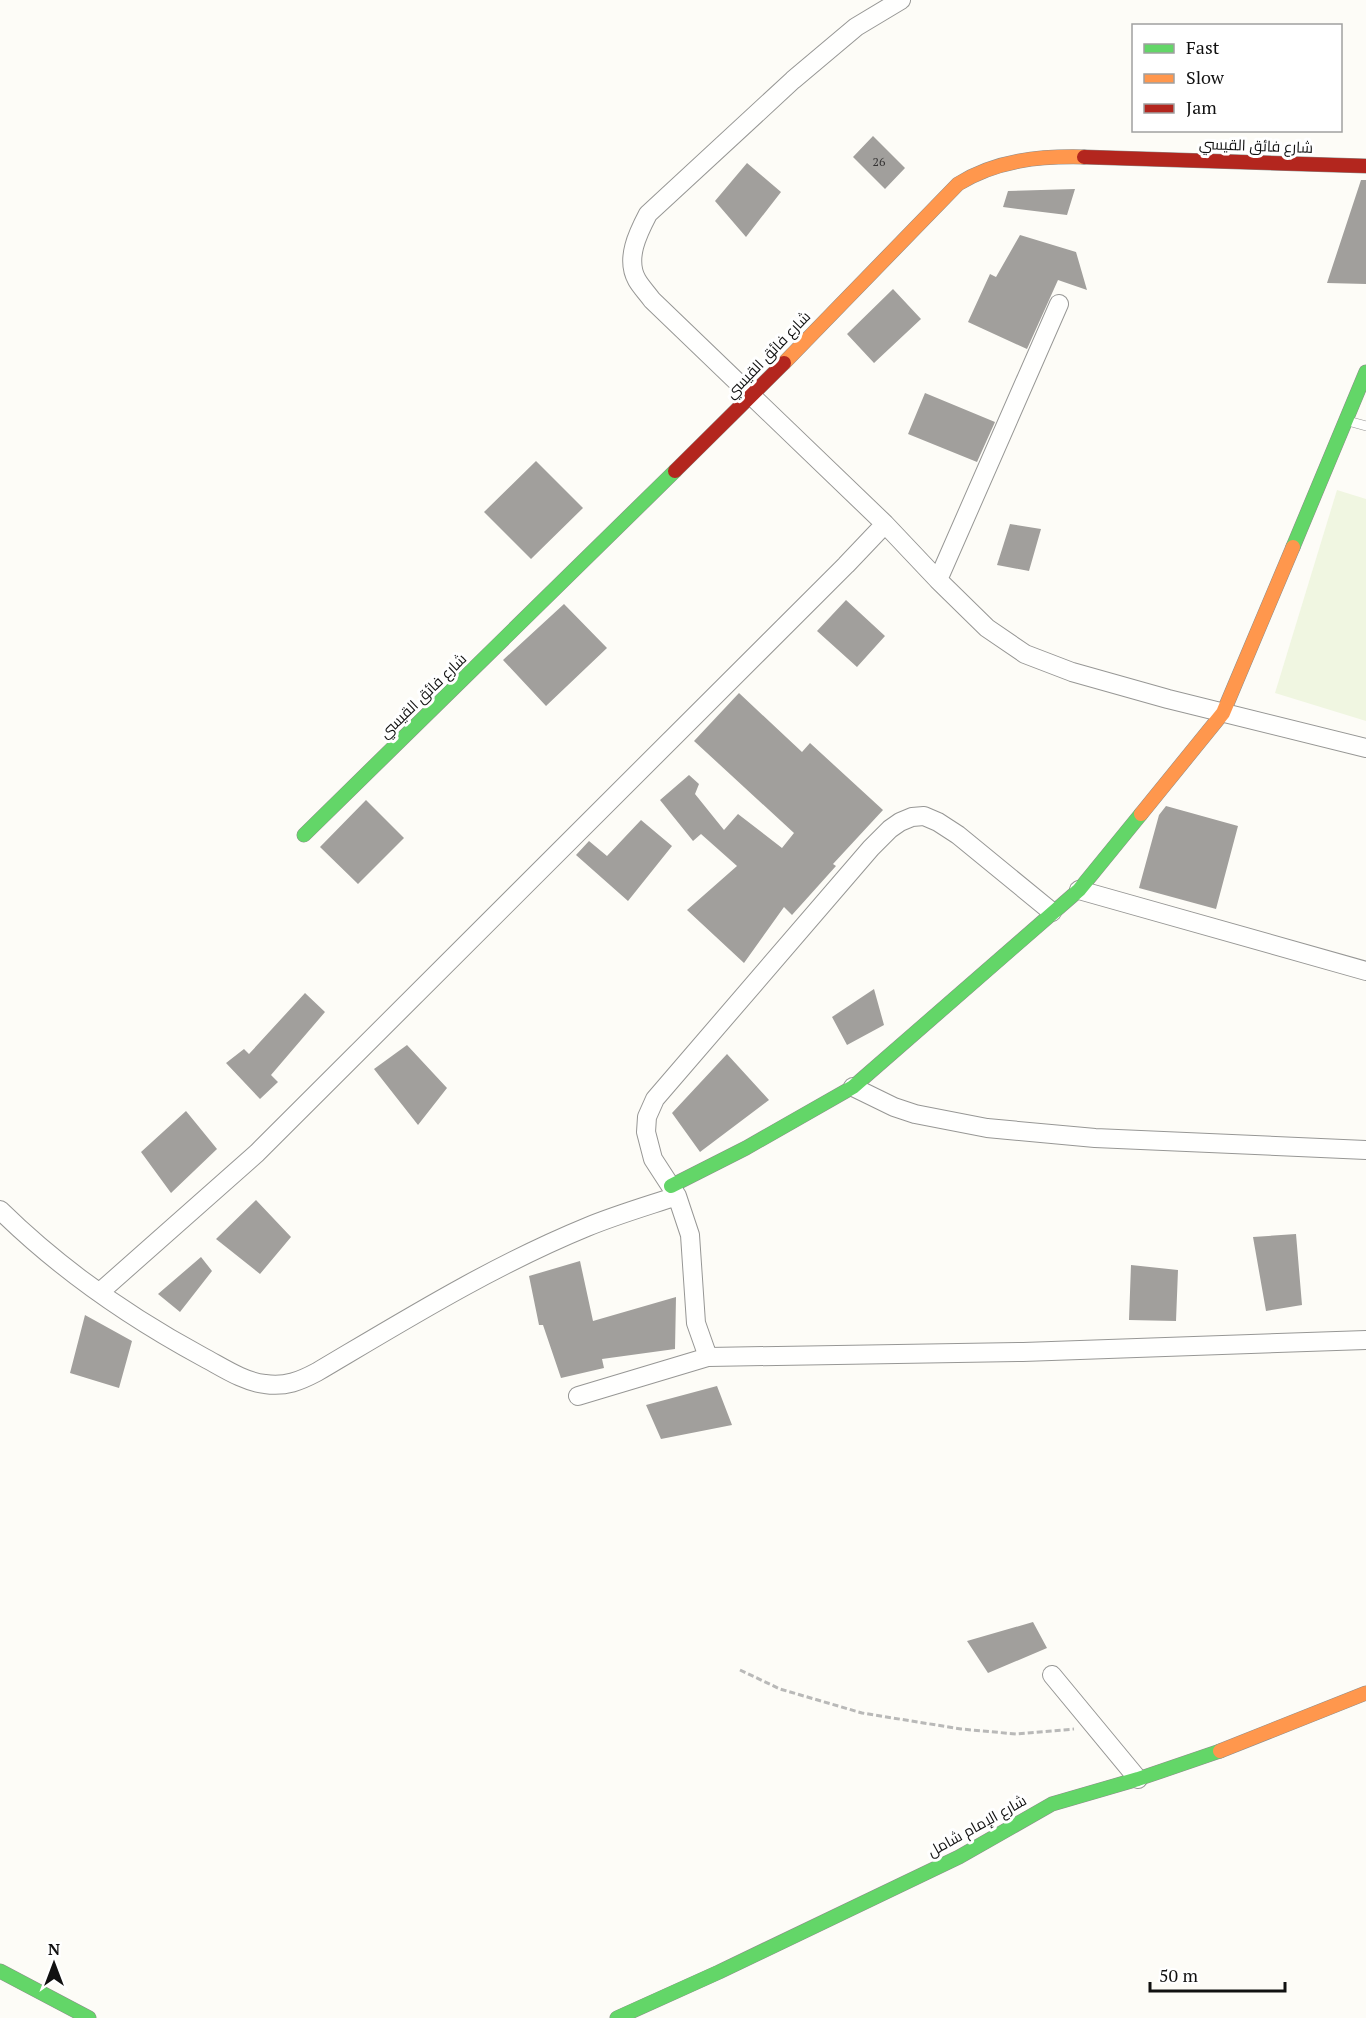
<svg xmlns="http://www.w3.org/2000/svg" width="1366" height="2018" font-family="'PT Serif',Cairo,serif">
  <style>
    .pitch { fill: #f0f6e1 }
    .building { fill: #a19f9c }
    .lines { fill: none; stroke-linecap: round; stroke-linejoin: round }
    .lane-casing { stroke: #979795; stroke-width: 10 }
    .street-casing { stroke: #979795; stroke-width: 20 }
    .fast-casing { stroke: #8e8d8b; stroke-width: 15 }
    .slow-casing { stroke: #8e8d8b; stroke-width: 15 }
    .jam-casing { stroke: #8e8d8b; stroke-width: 15 }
    .path { stroke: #b9b9b8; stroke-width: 3; stroke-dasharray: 6 3; stroke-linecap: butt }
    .lane { stroke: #fffffe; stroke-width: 9 }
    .street { stroke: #fffffe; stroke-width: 18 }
    .fast { stroke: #63d668; stroke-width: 14 }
    .slow { stroke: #ff974d; stroke-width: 14 }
    .jam { stroke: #b3261e; stroke-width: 14 }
    .labels { text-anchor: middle; stroke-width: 6; stroke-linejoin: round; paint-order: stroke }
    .number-label { font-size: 12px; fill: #353434 }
    .street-label { font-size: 15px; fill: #111; stroke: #fff }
  </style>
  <rect width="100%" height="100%" fill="#fdfcf7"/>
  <path class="pitch" d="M 1337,490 L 1366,499 L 1366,721 L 1275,693 Z"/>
  <path class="building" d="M 873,136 L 905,168 L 885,189 L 853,157 Z
    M 747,163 L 781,192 L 746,237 L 715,201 Z
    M 1361,180 L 1366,180 L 1366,284 L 1327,283 Z
    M 1075,189 L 1067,215 L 1003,207 L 1008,191 Z
    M 1020,235 L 1076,252 L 1087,290 L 1058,280 L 1027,349 L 968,322 L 990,274 L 996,277 Z
    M 893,289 L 921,319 L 874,363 L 847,334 Z
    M 925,393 L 995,422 L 977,462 L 908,434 Z
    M 536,461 L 583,508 L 531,559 L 484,512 Z
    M 1010,524 L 1041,529 L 1029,571 L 997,565 Z
    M 846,600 L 885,636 L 857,667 L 817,631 Z
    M 564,604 L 607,648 L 546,706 L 503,660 Z
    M 739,693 L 802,752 L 810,743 L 883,810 L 833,864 L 836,866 L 792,915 L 784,907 L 744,963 L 687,910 L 737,866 L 701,834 L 693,841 L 660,800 L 689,775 L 699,784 L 695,794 L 724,830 L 738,814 L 782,848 L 794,833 L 694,741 Z
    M 366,800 L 404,838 L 358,884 L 320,847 Z
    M 1166,806 L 1238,826 L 1216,909 L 1139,888 L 1159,815 Z
    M 641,820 L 672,846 L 628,901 L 576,855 L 589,841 L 607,856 Z
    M 874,989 L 884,1025 L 847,1045 L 832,1017 Z
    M 305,993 L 325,1012 L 271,1075 L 278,1082 L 260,1099 L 226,1063 L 244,1049 L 249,1054 Z
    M 407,1045 L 447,1088 L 418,1125 L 374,1069 Z
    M 727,1054 L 769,1100 L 700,1152 L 672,1113 Z
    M 186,1111 L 217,1149 L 171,1193 L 141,1152 Z
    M 256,1200 L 291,1237 L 260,1274 L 216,1239 Z
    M 1296,1234 L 1302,1305 L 1266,1311 L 1253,1237 Z
    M 201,1257 L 212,1271 L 180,1312 L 158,1294 Z
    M 580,1261 L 593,1321 L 676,1297 L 675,1349 L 602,1359 L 604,1368 L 561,1378 L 543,1325 L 539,1325 L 529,1276 Z
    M 1131,1265 L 1178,1270 L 1176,1321 L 1129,1320 Z
    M 85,1315 L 132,1341 L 119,1388 L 70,1373 Z
    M 717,1386 L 732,1425 L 661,1439 L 646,1405 Z
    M 1033,1622 L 1047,1648 L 988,1673 L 967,1641 Z"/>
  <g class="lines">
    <defs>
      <path id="lane" d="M 1348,421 L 1366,426"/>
      <path id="street" d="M 901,0 L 856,27 L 793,80 L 648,214 C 638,233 625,259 637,280 C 641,287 647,293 652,300 L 885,524 L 938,580 L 987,628 L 1025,654 L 1072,672 L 1168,699 L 1366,748
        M 938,580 L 1059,304
        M 1079,890 L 1366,971
        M 853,1087 L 894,1107 L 915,1114 L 987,1128 L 1095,1138 L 1366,1150
        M 0,1210 C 60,1269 129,1317 203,1357 C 222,1367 244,1382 265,1384 C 286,1387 300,1381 317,1372 C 405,1320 492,1266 587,1227 C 616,1215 647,1206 677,1196
        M 100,1292 L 257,1153 L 846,565 L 885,524
        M 708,1357 L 696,1323 L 690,1235 L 677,1196 L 653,1159 L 646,1132 L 647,1117 L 655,1099 L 871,848 L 890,829 L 900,822 L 912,817 L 924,816 L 938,822 L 958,835 L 1052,912
        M 578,1396 L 708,1357 L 1023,1352 L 1366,1340
        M 1052,1675 L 1138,1779"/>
      <path id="fast" d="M 1293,547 L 1366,372
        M 304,835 L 675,471
        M 671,1186 L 746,1148 L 853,1087 L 1079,890 L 1141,814
        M 0,1971 L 89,2018
        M 617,2018 L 719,1972 L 959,1857 L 1052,1804 L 1138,1779 L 1220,1751"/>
      <path id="slow" d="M 784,363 L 958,184 C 996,160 1040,156 1084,157
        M 1141,814 L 1223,713 L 1293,547
        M 1220,1751 L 1366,1693"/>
      <path id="jam" d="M 1084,157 L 1366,166
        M 675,471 L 784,363"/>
    </defs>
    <use href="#lane" class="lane-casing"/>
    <use href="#street" class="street-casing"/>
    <use href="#fast" class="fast-casing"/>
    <use href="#slow" class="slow-casing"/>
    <use href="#jam" class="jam-casing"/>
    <path class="path" d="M 740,1670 L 780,1689 L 862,1713 L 961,1729 L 1016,1734 L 1074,1729"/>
    <use href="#lane" class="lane"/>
    <use href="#street" class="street"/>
    <use href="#fast" class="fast"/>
    <use href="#slow" class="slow"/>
    <use href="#jam" class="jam"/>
  </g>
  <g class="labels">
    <g class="number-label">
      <text x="879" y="166">26</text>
    </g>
    <g class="street-label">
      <text transform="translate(1256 146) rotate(2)" y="5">شارع فائق القيسي</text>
      <text transform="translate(768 355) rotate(-46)" y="5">شارع فائق القيسي</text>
      <text transform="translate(423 696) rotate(-44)" y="5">شارع فائق القيسي</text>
      <text transform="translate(977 1826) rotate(-29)" y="5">شارع الإمام شامل</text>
    </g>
  </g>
  <rect x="1132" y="24" width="210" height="108" fill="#ffffff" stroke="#a0a0a0" stroke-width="1.5"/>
  <rect x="1144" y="44" width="30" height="9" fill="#63d668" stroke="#a0a0a0" stroke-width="1.5"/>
  <text x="1186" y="54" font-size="18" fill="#111111">Fast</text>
  <rect x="1144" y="74" width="30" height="9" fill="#ff974d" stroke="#a0a0a0" stroke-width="1.5"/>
  <text x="1186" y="84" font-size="18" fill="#111111">Slow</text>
  <rect x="1144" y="104" width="30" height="9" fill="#b3261e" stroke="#a0a0a0" stroke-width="1.5"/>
  <text x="1186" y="114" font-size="18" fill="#111111">Jam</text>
  <g transform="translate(54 1964)" stroke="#ffffff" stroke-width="4.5" paint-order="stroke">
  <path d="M0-4.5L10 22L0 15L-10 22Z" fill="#111111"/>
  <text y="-9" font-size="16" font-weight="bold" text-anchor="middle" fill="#111111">N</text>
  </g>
  <path d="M1150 1982v9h135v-9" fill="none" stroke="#111111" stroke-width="3"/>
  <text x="1159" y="1982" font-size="18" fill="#111111" stroke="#ffffff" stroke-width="4.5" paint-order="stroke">50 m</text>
</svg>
